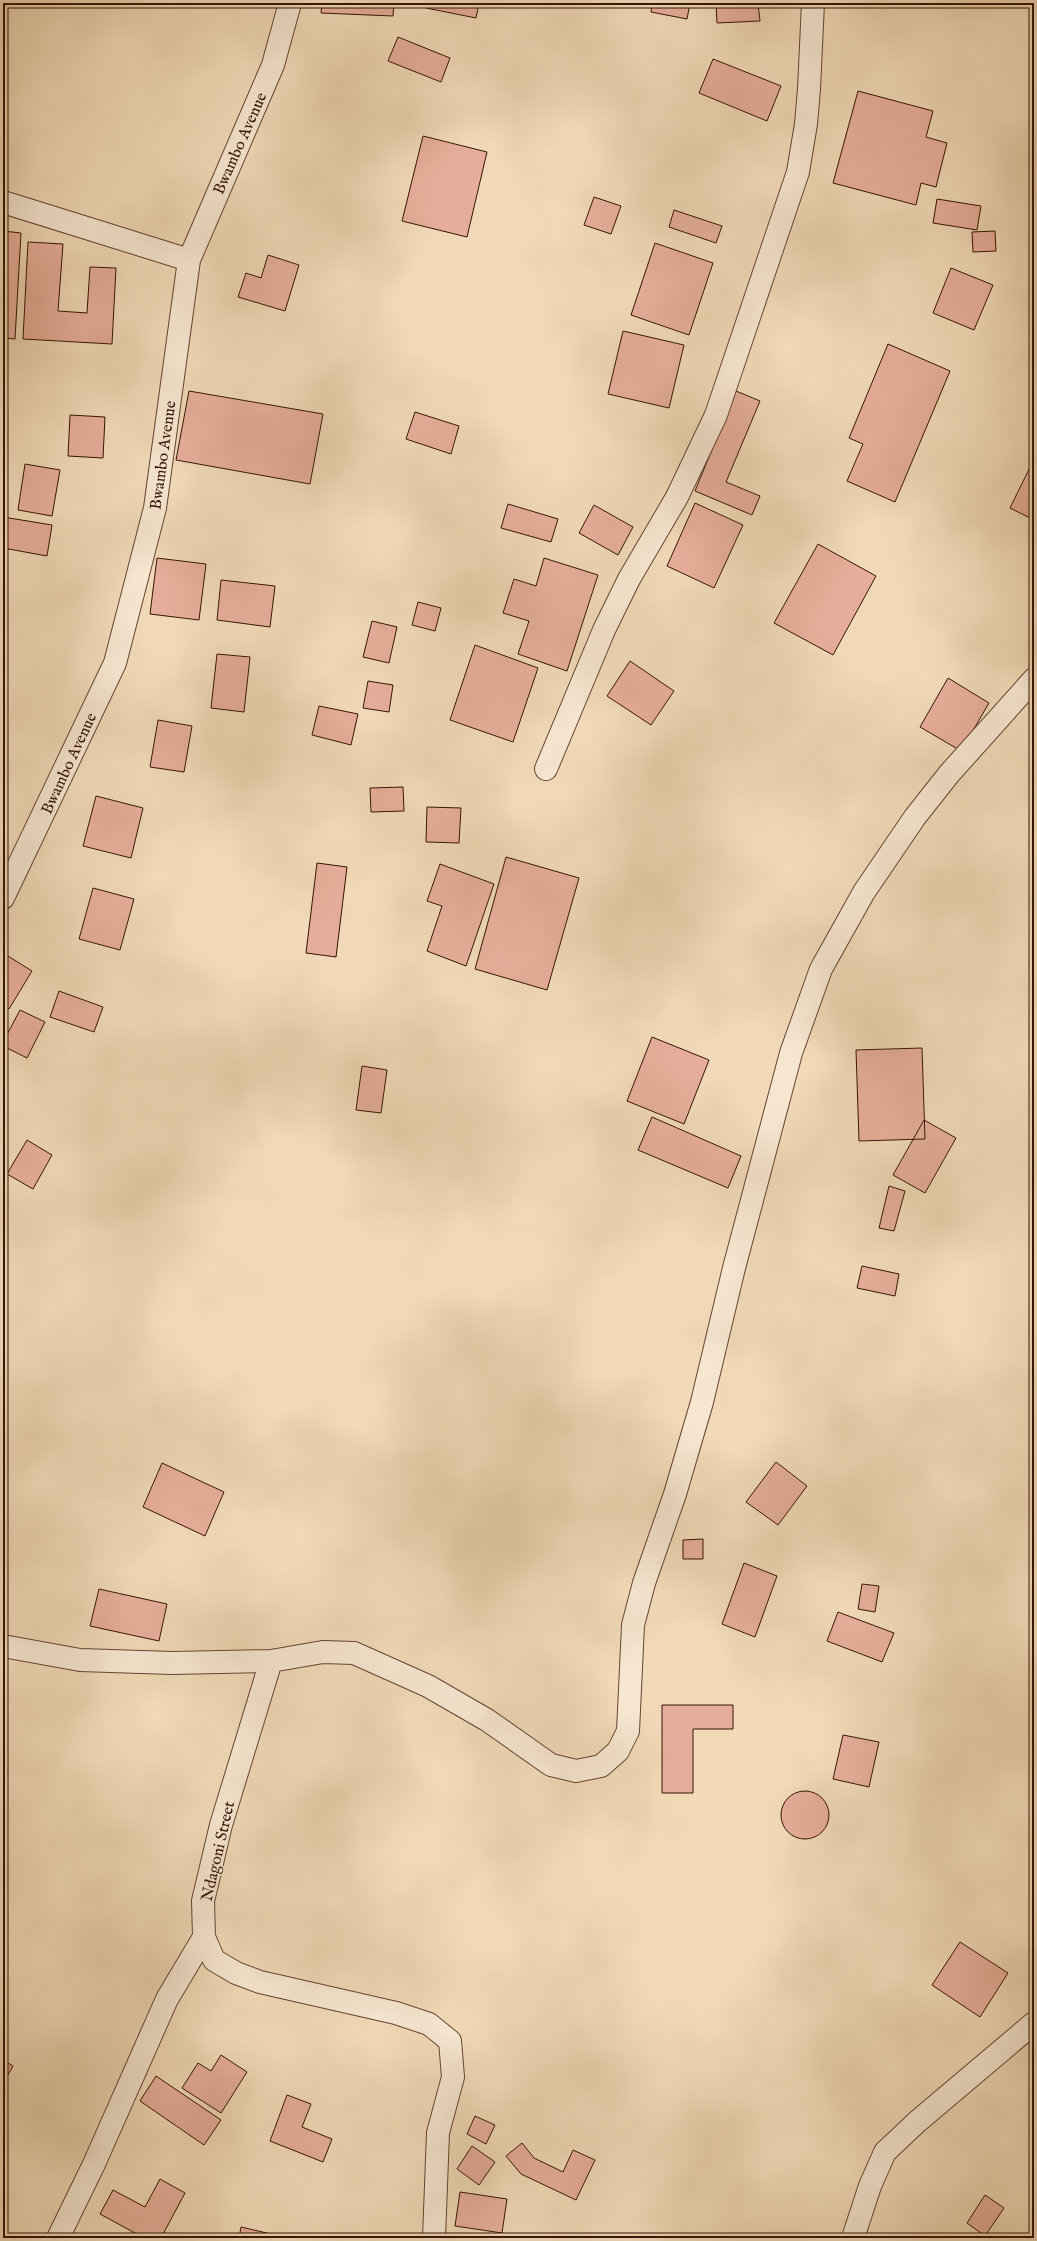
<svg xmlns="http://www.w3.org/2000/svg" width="1037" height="2241" font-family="'IM FELL English',serif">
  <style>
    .building { fill: #e6ae9a; stroke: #351306 }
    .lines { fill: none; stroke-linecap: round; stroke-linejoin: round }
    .minor-casing { stroke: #644432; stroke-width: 24 }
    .minor { stroke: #f6e6d0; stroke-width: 22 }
    .labels { text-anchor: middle; stroke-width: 3; stroke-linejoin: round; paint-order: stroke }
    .street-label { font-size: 16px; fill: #351306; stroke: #f6e6d0 }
  </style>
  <rect width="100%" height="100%" fill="#f1d9b7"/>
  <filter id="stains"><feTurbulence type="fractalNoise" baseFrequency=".005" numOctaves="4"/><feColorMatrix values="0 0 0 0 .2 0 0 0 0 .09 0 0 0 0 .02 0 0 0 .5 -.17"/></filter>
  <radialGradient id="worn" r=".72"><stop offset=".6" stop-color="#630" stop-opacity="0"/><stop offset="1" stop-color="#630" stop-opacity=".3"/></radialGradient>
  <path class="building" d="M 322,3 L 394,3 L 393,16 L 321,13 Z
    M 427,3 L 479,3 L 476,18 L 426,8 Z
    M 652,3 L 690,3 L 687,19 L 651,12 Z
    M 716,3 L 758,3 L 760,21 L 717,23 Z
    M 398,37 L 450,58 L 441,82 L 388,61 Z
    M 713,59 L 781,86 L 767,121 L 699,93 Z
    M 858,91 L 933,111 L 926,137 L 947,143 L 936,187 L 921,183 L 916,205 L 833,183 Z
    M 423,136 L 487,152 L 467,237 L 402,221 Z
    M 594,197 L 621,206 L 611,234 L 584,225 Z
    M 937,199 L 981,206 L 977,230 L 933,223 Z
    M 674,210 L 722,226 L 716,243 L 669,227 Z
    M 3,231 L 21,233 L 15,339 L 3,338 Z
    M 995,231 L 996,251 L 973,252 L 972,232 Z
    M 28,242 L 63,244 L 58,311 L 87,313 L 90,267 L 116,268 L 112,344 L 23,339 Z
    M 655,243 L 713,263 L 689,335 L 631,315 Z
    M 268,255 L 299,265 L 285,311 L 238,297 L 246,273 L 261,278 Z
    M 951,268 L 993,285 L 974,330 L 933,313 Z
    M 623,331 L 684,345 L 669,408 L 608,394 Z
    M 888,344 L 950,371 L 895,502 L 847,481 L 863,444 L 849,438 Z
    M 189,391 L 323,414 L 310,484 L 176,460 Z
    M 736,391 L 760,401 L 726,482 L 760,496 L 752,515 L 695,491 Z
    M 415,412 L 459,426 L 451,454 L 406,439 Z
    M 70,415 L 105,417 L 103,458 L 68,456 Z
    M 1034,459 L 1034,520 L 1010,508 Z
    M 25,464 L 60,470 L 52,516 L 18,510 Z
    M 695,503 L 743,525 L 714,588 L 667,566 Z
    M 508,504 L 558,519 L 551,542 L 501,528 Z
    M 594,505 L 633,527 L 618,555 L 579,533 Z
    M 3,517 L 52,525 L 47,556 L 3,548 Z
    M 818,544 L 876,576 L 833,655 L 774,623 Z
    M 157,558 L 206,564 L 199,620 L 150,614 Z
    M 544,558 L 598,575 L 567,671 L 518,654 L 529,621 L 503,613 L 514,579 L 536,586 Z
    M 221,580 L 275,586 L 270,627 L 217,620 Z
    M 418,602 L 441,608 L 435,631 L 412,625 Z
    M 372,621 L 397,627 L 389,663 L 363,657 Z
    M 475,645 L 538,668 L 513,742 L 450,720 Z
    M 217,654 L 250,657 L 244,712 L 211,708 Z
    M 630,661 L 674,691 L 651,725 L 607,696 Z
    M 948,678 L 989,703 L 961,751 L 920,727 Z
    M 368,681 L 393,685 L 389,712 L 363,708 Z
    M 319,706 L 358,714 L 351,745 L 312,735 Z
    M 158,720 L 192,726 L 184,772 L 150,767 Z
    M 403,787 L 404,811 L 371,812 L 370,788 Z
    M 96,796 L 143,808 L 131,858 L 83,846 Z
    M 427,807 L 461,808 L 459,843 L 426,842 Z
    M 506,857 L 579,878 L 547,990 L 475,969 Z
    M 317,863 L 347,867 L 336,957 L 306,953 Z
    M 440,864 L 494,884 L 466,966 L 427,951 L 442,906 L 427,901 Z
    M 93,888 L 134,899 L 120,950 L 79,939 Z
    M 3,953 L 32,971 L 9,1009 L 3,1005 Z
    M 59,991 L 103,1007 L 94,1032 L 50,1017 Z
    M 20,1010 L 45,1022 L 27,1058 L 3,1046 L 3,1042 Z
    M 652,1037 L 709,1060 L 684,1124 L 627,1101 Z
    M 922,1048 L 925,1139 L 859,1141 L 856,1050 Z
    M 362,1066 L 387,1070 L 381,1113 L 356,1110 Z
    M 652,1117 L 741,1156 L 728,1188 L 638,1150 Z
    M 924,1120 L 956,1138 L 925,1193 L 893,1175 Z
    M 27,1140 L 52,1155 L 33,1189 L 7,1174 Z
    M 889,1186 L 905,1191 L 894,1231 L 879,1228 Z
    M 862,1266 L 899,1274 L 895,1296 L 857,1288 Z
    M 776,1462 L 807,1486 L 778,1525 L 746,1502 Z
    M 162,1463 L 224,1492 L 205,1536 L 143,1507 Z
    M 703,1539 L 703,1559 L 683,1559 L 683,1540 Z
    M 744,1563 L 777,1576 L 755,1637 L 722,1624 Z
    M 862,1584 L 879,1586 L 875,1612 L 858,1609 Z
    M 99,1589 L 167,1604 L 159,1641 L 90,1626 Z
    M 838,1612 L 894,1633 L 882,1662 L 827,1641 Z
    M 662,1705 L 733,1705 L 733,1729 L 693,1729 L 693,1793 L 662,1793 Z
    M 843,1735 L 879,1742 L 869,1787 L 833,1779 Z
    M781 1815a24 24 0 1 1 48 0a24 24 0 1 1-48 0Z
    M 960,1942 L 1008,1973 L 980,2017 L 932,1985 Z
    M 221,2055 L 247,2072 L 221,2113 L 182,2088 L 198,2063 L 211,2071 Z
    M 3,2060 L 13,2066 L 3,2084 Z
    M 156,2076 L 221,2120 L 204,2145 L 140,2101 Z
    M 287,2095 L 311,2104 L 302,2127 L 332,2139 L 323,2162 L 270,2141 Z
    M 475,2116 L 495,2125 L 486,2144 L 467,2134 Z
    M 522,2143 L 534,2158 L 563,2172 L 573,2150 L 595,2160 L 576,2200 L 521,2174 L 506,2156 Z
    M 472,2146 L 495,2162 L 479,2185 L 457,2169 Z
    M 160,2179 L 185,2193 L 161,2238 L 144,2238 L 100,2214 L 113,2190 L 145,2207 Z
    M 460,2192 L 507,2199 L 502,2233 L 455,2226 Z
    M 985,2195 L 1004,2208 L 985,2236 L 967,2223 Z
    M 241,2227 L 288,2238 L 239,2238 Z"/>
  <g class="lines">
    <defs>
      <path id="minor" d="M 3,202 L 189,260
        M 546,769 L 604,630 L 629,579 L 677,497 L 716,415 L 798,172 L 806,124 L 809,89 L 813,3
        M 3,898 L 115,663 L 155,508 L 189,260 L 273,65 L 290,3
        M 3,1646 L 80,1660 L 172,1663 L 271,1661 L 221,1825 L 203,1901 L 204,1937 L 214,1960 L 236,1973 L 260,1982 L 396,2013 L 429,2024 L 450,2041 L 453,2077 L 438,2133 L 434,2238
        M 271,1661 L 323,1652 L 354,1653 L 428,1686 L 487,1720 L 551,1765 L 576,1771 L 601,1766 L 618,1751 L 628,1731 L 633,1625 L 644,1583 L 675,1494 L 702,1402 L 734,1268 L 791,1053 L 821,969 L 864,892 L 915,817 L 949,774 L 1034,679
        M 58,2238 L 94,2164 L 167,1999 L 204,1937
        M 853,2238 L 870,2186 L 885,2152 L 918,2121 L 1034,2023"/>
    </defs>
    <use href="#minor" class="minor-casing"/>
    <use href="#minor" class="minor"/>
  </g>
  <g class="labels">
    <g class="street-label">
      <text transform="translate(239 143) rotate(-66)" y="6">Bwambo Avenue</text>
      <text transform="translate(162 455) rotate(-82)" y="6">Bwambo Avenue</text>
      <text transform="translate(68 763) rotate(-65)" y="6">Bwambo Avenue</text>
      <text transform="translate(217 1851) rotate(-77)" y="6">Ndagoni Street</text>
    </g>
  </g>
  <rect width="1037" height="2241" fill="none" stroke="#f1d9b7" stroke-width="16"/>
  <rect x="4" y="4" width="1029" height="2233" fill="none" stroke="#351306" stroke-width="2"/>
  <rect x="8" y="8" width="1021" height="2225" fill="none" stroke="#351306"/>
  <rect width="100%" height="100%" filter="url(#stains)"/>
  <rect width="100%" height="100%" fill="url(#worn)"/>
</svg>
